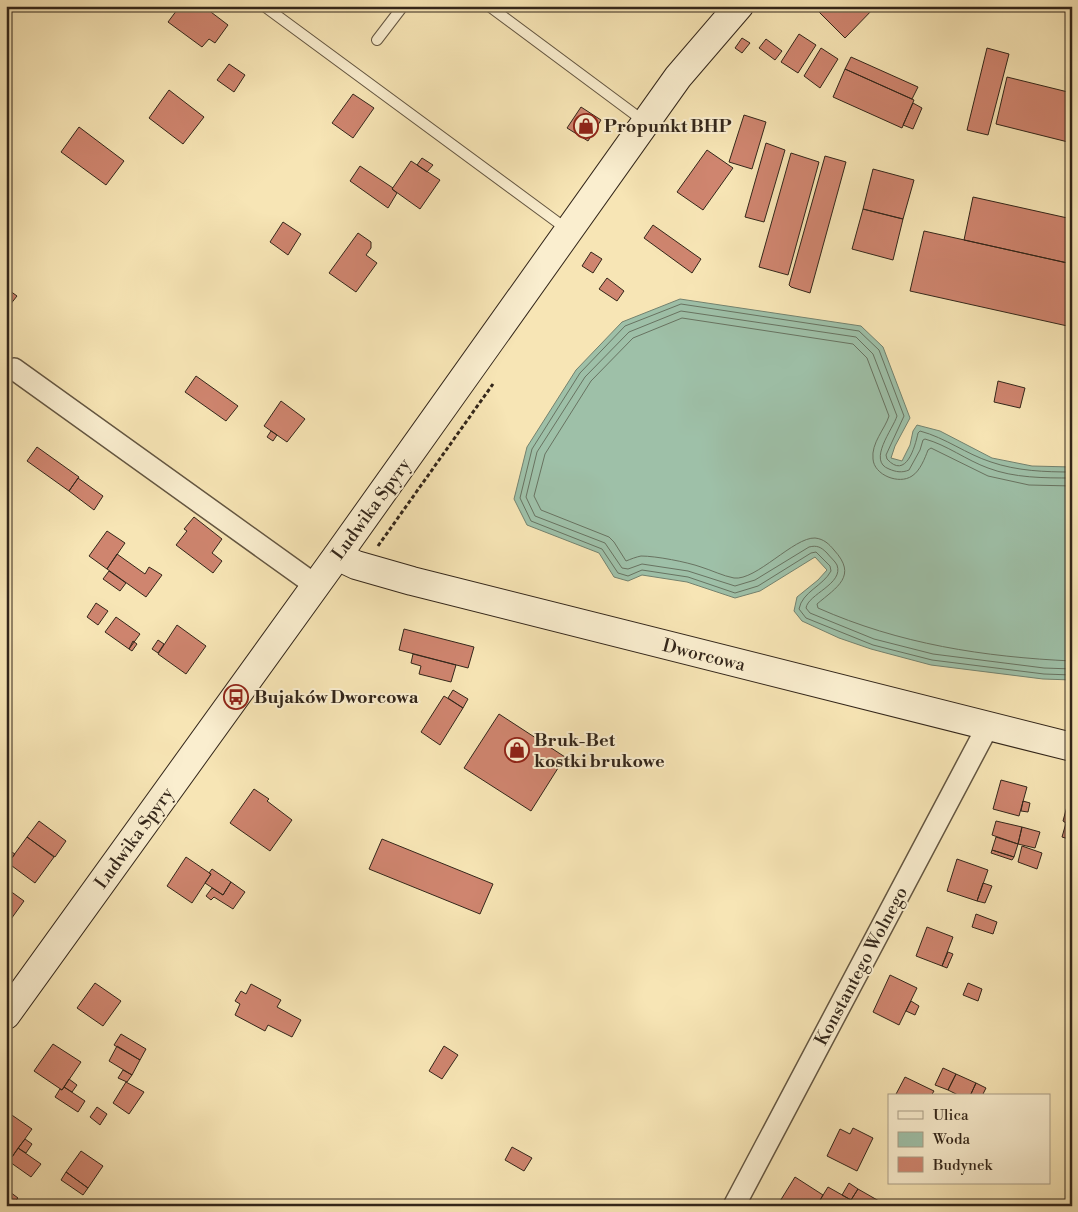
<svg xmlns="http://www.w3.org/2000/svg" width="1078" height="1212" font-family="'Libre Bodoni',serif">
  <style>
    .water { fill: #9ec0a8; stroke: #73826f }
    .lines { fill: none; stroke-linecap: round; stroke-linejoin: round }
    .shore { stroke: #687361; stroke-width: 1 }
    .building { fill: #cf856f; stroke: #33261a }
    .lane-casing { stroke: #645641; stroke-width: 12 }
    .street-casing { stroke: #645641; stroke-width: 24 }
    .secondary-casing { stroke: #33261a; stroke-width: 30 }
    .path { stroke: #33261a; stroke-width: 3; stroke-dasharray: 4 2.5; stroke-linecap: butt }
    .lane { stroke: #faeecf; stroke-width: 10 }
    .street { stroke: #faeecf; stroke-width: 21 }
    .secondary { stroke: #faeecf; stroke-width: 28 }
    .labels { text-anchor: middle; stroke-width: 4; stroke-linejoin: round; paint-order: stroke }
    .poi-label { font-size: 18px; font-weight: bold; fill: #33261a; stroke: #faeecf; text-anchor: start }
    .street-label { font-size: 18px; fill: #33261a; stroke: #faeecf }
  </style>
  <rect width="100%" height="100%" fill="#f7e5b5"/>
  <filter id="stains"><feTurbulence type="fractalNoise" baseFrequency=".004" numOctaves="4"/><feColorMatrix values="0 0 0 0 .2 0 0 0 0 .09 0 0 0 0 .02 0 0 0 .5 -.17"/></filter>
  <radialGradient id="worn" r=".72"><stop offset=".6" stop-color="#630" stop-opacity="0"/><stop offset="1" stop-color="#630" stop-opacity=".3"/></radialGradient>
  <path class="water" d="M 680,299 L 861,326 L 883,347 L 910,418 L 895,446 L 891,458 L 902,461 L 910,445 L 913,431 L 917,425 L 940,431 L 992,458 L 1032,466 L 1072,467 L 1072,680 L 1043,679 L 931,665 L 871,649 L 839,638 L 802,621 L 794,611 L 797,597 L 818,580 L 827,570 L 815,557 L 760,591 L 735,598 L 687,582 L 642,575 L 628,581 L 614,577 L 599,553 L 527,525 L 514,499 L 527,447 L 576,370 L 622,322 Z"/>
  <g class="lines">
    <path class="shore" d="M 1072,472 C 1045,472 1017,471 991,462 C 966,454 946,438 920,431 L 918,433 C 915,447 906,480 887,459 L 886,455 L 904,416 L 879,350 L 859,331 L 681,304 L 625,326 L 580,373 L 532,449 L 520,498 L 531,521 L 602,549 L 618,573 L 628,576 L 642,570 L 688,577 L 735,593 L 758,586 L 811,553 L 816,552 L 830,566 L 831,571 C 823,586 802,592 799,609 L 806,618 L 873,645 L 932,660 L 1044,674 L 1072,675
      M 1072,478 C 1044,478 1014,478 988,468 C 966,460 947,445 925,439 L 923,440 L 920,450 L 909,470 C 902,473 896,472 889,469 C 867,461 893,429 897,416 L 873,354 L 856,337 L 681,311 L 629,332 L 585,377 L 537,452 L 526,497 L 535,516 L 605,543 L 622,568 L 628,569 L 642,564 L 688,571 L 735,586 L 755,580 L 809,547 C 817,545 821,547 827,553 C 830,557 835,561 837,565 C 844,584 808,594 806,608 L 810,613 L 874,639 L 933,654 L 1044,668 L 1072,669
      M 1072,486 L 1029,485 L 988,476 L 931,448 L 928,450 C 925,458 920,471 912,476 C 899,485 874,475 873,459 C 871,443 885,429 889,416 L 867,358 L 853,344 L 682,318 L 633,338 L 591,381 L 545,454 L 534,496 L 541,510 L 609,537 L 614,542 L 626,561 C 631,559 636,557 641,556 C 656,556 687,562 701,567 C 711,570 723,576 734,578 C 756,581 794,537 815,538 C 824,539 829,544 834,550 C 858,576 837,587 817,604 L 818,608 C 899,644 984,657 1072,661"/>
  </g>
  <path class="building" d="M 180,6 L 203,6 L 228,25 L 215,43 L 209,39 L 202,47 L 168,22 Z
    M 823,6 L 876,6 L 845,38 L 818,11 Z
    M 799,34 L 816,45 L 798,73 L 781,62 Z
    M 742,38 L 750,43 L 742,53 L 735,48 Z
    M 766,39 L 782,51 L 775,60 L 759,48 Z
    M 821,48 L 838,59 L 820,88 L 804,76 Z
    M 987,48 L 1009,54 L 988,135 L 967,130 Z
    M 851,57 L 918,87 L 912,99 L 845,69 Z
    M 229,64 L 245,75 L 234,92 L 217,80 Z
    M 845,69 L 914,100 L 902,128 L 833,97 Z
    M 1007,77 L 1072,93 L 1072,143 L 996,124 Z
    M 169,90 L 204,117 L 183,144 L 149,118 Z
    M 353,94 L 374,108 L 353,138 L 332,123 Z
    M 913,103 L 922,108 L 913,129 L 903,125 Z
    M 581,107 L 601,120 L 588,141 L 567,128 Z
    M 744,115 L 766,122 L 752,169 L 729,162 Z
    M 79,127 L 124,161 L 106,185 L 61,152 Z
    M 766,143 L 785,150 L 764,222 L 745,217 Z
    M 707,150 L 733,168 L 703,210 L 677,192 Z
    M 791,153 L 819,162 L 788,275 L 759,267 Z
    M 825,156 L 846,162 L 810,293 L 791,287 L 789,285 Z
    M 422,158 L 433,165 L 427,172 L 417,165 Z
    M 411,161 L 440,180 L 420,209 L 392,189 Z
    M 360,166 L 393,188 L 392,189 L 397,193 L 388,208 L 350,181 Z
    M 873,169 L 914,180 L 903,219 L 863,209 Z
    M 973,197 L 1072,219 L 1072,264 L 964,240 Z
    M 863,209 L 903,219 L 893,260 L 852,249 Z
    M 283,222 L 301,234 L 288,255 L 270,242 Z
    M 653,225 L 701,259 L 692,273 L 644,238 Z
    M 924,231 L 1072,264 L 1072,327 L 910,291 Z
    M 358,233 L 371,242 L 371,248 L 366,255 L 377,263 L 356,292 L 329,273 Z
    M 591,252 L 602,259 L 593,273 L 582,266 Z
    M 607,278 L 624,291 L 617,301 L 599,289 Z
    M 6,288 L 17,296 L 6,310 Z
    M 196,376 L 238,406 L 226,421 L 185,392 Z
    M 998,381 L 1025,388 L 1020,408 L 994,402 Z
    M 281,401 L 305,419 L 287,442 L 264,426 Z
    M 271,431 L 277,435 L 273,441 L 267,437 Z
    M 37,447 L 79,477 L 69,491 L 27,461 Z
    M 78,478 L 103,496 L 94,510 L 69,491 Z
    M 194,517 L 222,539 L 212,553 L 222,561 L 213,573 L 176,545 L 187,531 L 184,529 Z
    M 107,531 L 125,543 L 107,569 L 89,556 Z
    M 117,554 L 145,574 L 149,567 L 162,575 L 146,597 L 107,569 Z
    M 109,571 L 126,583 L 120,591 L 103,579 Z
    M 96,603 L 108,611 L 98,625 L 87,617 Z
    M 116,617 L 140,634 L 129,649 L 105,632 Z
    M 177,625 L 206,646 L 186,674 L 158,654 Z
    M 404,629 L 474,647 L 468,668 L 399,650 Z
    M 158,640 L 164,644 L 158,653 L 152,649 Z
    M 133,641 L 137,644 L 132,651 L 129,649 Z
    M 413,654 L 456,665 L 451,682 L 419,674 L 421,666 L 411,663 Z
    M 453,690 L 468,699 L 463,708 L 448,698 Z
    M 444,696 L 463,708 L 440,745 L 421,732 Z
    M 499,714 L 565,757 L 531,811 L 464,768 Z
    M 1001,780 L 1027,787 L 1019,816 L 993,809 Z
    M 254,789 L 269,799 L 267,801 L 292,820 L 270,851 L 230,823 Z
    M 1069,799 L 1072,800 L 1072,840 L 1062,837 L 1066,823 L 1063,821 Z
    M 1023,801 L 1030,803 L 1028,812 L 1021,811 Z
    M 39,821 L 66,841 L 55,857 L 27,837 Z
    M 996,821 L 1022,827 L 1018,844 L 992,835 Z
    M 1022,827 L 1040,832 L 1035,848 L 1018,844 Z
    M 27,837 L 54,857 L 35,883 L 8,863 Z
    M 996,837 L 1018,844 L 1014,857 L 992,850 Z
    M 382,839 L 493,884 L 480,914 L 369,869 Z
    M 1022,846 L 1042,853 L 1037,869 L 1018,862 Z
    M 992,850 L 1014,857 L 1012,860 L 991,853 Z
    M 10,851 L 15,854 L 8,863 L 6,862 L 6,857 Z
    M 186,857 L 211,874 L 192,903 L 167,886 Z
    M 957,859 L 988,870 L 977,901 L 947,891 Z
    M 212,869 L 231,882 L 223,895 L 205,883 L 211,874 L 209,873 Z
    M 231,882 L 245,892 L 233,909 L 214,897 L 211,900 L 206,896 L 212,888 L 223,895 Z
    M 983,883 L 992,886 L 985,903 L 977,901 Z
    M 6,888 L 24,901 L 6,926 Z
    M 976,914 L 997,922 L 993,934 L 972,927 Z
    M 927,927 L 953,937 L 942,966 L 916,956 Z
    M 948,952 L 953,954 L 947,968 L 942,966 Z
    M 890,975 L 917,988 L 899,1025 L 873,1012 Z
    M 95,983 L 121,1001 L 103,1026 L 77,1008 Z
    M 968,983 L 982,989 L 978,1001 L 963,995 Z
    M 251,984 L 281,1000 L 277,1007 L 301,1020 L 292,1037 L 268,1025 L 265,1031 L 235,1015 L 240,1004 L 235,1001 L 241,991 L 246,994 Z
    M 911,1001 L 919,1006 L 915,1015 L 906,1011 Z
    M 121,1034 L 146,1049 L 140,1060 L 114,1045 Z
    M 53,1044 L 81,1062 L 62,1090 L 34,1071 Z
    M 117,1046 L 140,1060 L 132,1075 L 109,1061 Z
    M 444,1046 L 458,1055 L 442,1079 L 429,1071 Z
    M 943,1068 L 956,1074 L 948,1090 L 935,1085 Z
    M 123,1070 L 132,1075 L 127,1082 L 118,1078 Z
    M 956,1074 L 976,1083 L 970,1096 L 960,1096 L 948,1090 Z
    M 905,1077 L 934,1091 L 931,1096 L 895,1096 Z
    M 69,1079 L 77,1085 L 72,1092 L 64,1087 Z
    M 126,1082 L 144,1092 L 129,1114 L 113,1103 Z
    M 976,1083 L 986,1088 L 982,1096 L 970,1096 Z
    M 64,1087 L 85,1101 L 78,1112 L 55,1097 L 60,1089 L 62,1090 Z
    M 97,1107 L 107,1114 L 100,1125 L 90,1117 Z
    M 6,1111 L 32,1129 L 12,1157 L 6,1152 Z
    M 853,1128 L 873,1138 L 857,1171 L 827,1156 L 840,1129 L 850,1134 Z
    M 25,1139 L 32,1144 L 26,1153 L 18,1148 Z
    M 512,1147 L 532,1158 L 524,1171 L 505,1160 Z
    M 18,1148 L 41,1164 L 31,1177 L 7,1160 L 10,1155 L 12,1157 Z
    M 81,1151 L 103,1166 L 88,1188 L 66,1172 Z
    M 66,1172 L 88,1188 L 83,1195 L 61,1180 Z
    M 795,1177 L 823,1195 L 817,1206 L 777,1206 Z
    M 849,1183 L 858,1189 L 851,1200 L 842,1195 Z
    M 828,1187 L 851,1200 L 848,1206 L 830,1206 L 820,1200 Z
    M 6,1189 L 18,1198 L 11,1206 L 6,1206 Z
    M 858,1189 L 879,1201 L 877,1206 L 861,1206 L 851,1200 Z"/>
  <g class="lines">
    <defs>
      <path id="lane" d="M 264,6 L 568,230
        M 489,6 L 645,122
        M 377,40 L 403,6"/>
      <path id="street" d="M 14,369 L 315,585
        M 734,1206 L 988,726"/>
      <path id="secondary" d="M 337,556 L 356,565 L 412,581 L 1072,747
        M 6,1015 L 337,556 L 678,77 L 739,6"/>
    </defs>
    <use href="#lane" class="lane-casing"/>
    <use href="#street" class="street-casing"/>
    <use href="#secondary" class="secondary-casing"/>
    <path class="path" d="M 378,546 L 493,384"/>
    <use href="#lane" class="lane"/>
    <use href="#street" class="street"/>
    <use href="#secondary" class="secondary"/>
  </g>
  <defs>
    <symbol id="shop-ring" viewBox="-11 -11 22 22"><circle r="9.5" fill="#faeecf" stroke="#8f2418" stroke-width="1.5"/><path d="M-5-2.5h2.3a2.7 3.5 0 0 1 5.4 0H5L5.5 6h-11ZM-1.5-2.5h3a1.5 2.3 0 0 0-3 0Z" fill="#8f2418"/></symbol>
    <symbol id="bus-ring" viewBox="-11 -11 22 22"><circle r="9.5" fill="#faeecf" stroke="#8f2418" stroke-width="1.5"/><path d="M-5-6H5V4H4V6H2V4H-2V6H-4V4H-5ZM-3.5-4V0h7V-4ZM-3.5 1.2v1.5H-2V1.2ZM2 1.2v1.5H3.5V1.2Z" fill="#8f2418"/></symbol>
  </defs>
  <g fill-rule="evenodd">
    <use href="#shop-ring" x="572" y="112" width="28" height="28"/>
    <use href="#bus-ring" x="222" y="683" width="28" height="28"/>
    <use href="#shop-ring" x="503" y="736" width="28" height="28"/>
  </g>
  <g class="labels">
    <g class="poi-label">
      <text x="604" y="132">Propunkt BHP</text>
      <text x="254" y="703">Bujaków Dworcowa</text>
      <text x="534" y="746">Bruk-Bet<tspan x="534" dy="21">kostki brukowe</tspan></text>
    </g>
    <g class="street-label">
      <text transform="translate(371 509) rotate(-54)" y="6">Ludwika Spyry</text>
      <text transform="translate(704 655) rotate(14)" y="6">Dworcowa</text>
      <text transform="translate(134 838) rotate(-54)" y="6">Ludwika Spyry</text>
      <text transform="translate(861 966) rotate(-62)" y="6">Konstantego Wolnego</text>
    </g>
  </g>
  <rect width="1078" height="1212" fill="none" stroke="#f7e5b5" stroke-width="25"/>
  <rect x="8" y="8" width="1063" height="1197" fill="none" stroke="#33261a" stroke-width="2.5"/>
  <rect x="12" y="12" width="1053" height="1187" fill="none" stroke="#33261a"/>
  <rect x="888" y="1094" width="162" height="90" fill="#faeecf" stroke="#aa9e87"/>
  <rect x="898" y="1111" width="25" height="8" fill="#faeecf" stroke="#aa9e87"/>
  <text x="933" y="1120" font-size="15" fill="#33261a">Ulica</text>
  <rect x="898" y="1132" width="25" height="15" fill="#9ec0a8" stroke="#aa9e87"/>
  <text x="933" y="1144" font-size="15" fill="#33261a">Woda</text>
  <rect x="898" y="1157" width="25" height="15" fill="#cf856f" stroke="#aa9e87"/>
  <text x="933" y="1170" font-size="15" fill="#33261a">Budynek</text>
  <rect width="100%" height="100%" filter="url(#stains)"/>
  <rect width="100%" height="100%" fill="url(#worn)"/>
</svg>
